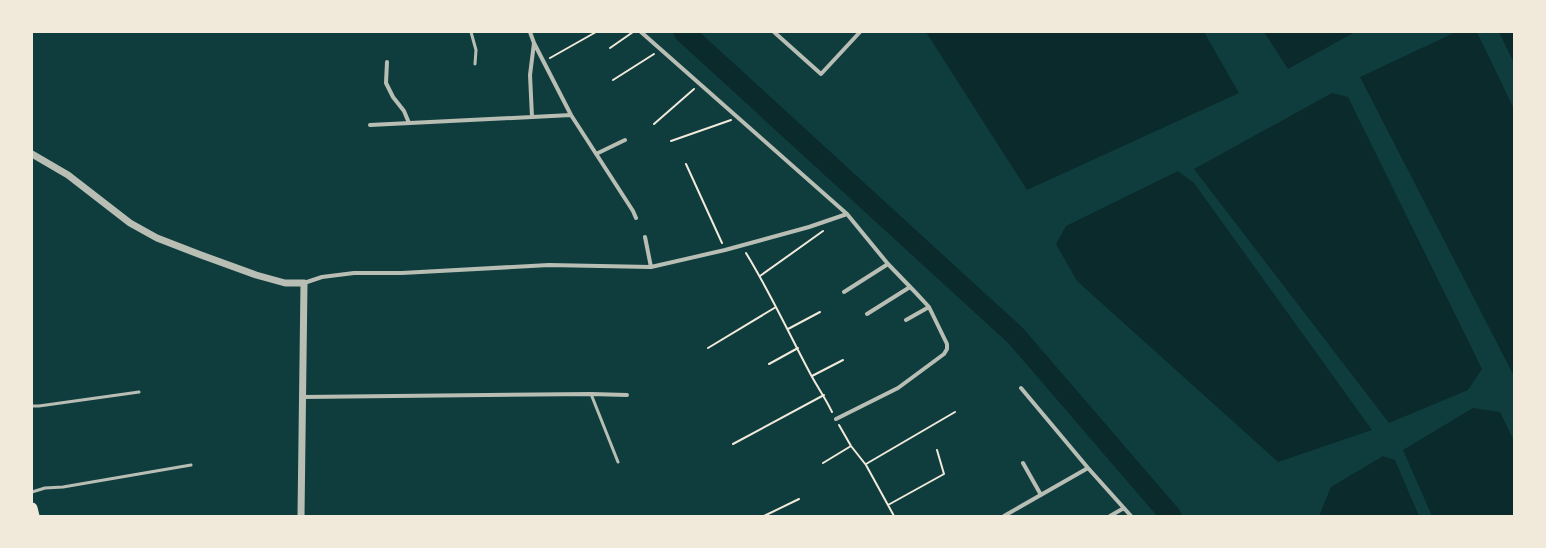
<svg xmlns="http://www.w3.org/2000/svg" width="1546" height="548" font-family="'Fira Sans',sans-serif">
  <style>
    .water { fill: #0a2a2b }
    .lines { fill: none; stroke-linecap: round; stroke-linejoin: round }
    .river { stroke: #0a2a2b; stroke-width: 21 }
    .path { stroke: #f1e9da; stroke-width: 2 }
    .service { stroke: #b8beb3; stroke-width: 3 }
    .minor { stroke: #b8beb3; stroke-width: 4 }
    .tertiary { stroke: #b8beb3; stroke-width: 7 }
    .trunk { stroke: #f1e9da; stroke-width: 11 }
  </style>
  <rect width="100%" height="100%" fill="#0f3d3e"/>
  <path class="water" d="M 926,32 L 1204,32 L 1239,93 L 1027,190 Z
    M 1264,32 L 1355,32 L 1288,69 Z
    M 1456,32 L 1477,32 L 1514,109 L 1514,376 L 1360,77 Z
    M 1499,32 L 1514,32 L 1514,63 Z
    M 1332,93 L 1348,97 L 1482,369 L 1468,390 L 1389,423 L 1194,169 Z
    M 1178,171 L 1194,183 L 1372,430 L 1278,462 L 1077,281 L 1056,244 L 1066,226 Z
    M 1473,408 L 1500,412 L 1514,441 L 1514,516 L 1432,516 L 1403,450 Z
    M 1383,456 L 1395,460 L 1419,516 L 1319,516 L 1331,487 Z"/>
  <g class="lines">
    <path class="river" d="M 684,32 L 1016,336 L 1171,516"/>
    <path class="path" d="M 610,48 L 633,32
      M 550,58 L 596,32
      M 613,80 L 654,54
      M 654,124 L 694,89
      M 671,141 L 731,120
      M 686,164 L 722,243
      M 746,253 C 770,292 789,334 811,375 C 818,388 826,399 832,412
      M 760,276 L 823,231
      M 788,329 L 820,312
      M 708,348 L 776,307
      M 769,364 L 798,348
      M 812,376 L 843,360
      M 839,425 L 851,446 L 866,465 L 894,516
      M 733,444 L 824,395
      M 823,463 L 851,446
      M 866,464 L 955,412
      M 888,505 L 944,474 L 937,450
      M 764,516 L 799,499"/>
    <path class="service" d="M 471,32 L 476,50 L 475,64
      M 591,394 L 618,462
      M 32,406 L 39,406 L 139,392
      M 32,492 L 45,488 L 63,487 L 191,465"/>
    <path class="minor" d="M 530,32 L 534,43 L 571,115 L 633,211 L 636,218
      M 641,32 L 847,214
      M 774,32 L 821,74 L 860,32
      M 387,62 L 386,83 L 393,97 L 404,111 L 409,123
      M 532,117 L 530,75 L 534,43
      M 370,125 L 571,115
      M 596,154 L 625,140
      M 645,237 L 651,267
      M 304,283 L 322,277 L 354,273 L 402,273 L 549,265 L 651,267 L 725,250 L 809,227 L 847,214 L 888,264 L 916,293 L 929,307 L 947,344 L 947,349 L 944,354 L 898,388 L 836,419
      M 844,292 L 888,264
      M 867,314 L 910,287
      M 906,320 L 929,307
      M 1021,388 L 1088,468 L 1131,516
      M 302,397 L 591,394 L 627,395
      M 1023,463 L 1041,495
      M 1004,516 L 1088,468
      M 1110,516 L 1124,508"/>
    <path class="tertiary" d="M 32,154 L 68,175 L 130,223 L 157,238 L 201,255 L 256,275 L 285,283 L 304,283 L 301,516"/>
    <path class="trunk" d="M 32,508 L 34,516"/>
  </g>
  <rect width="1546" height="548" fill="none" stroke="#f1e9da" stroke-width="66"/>
</svg>
